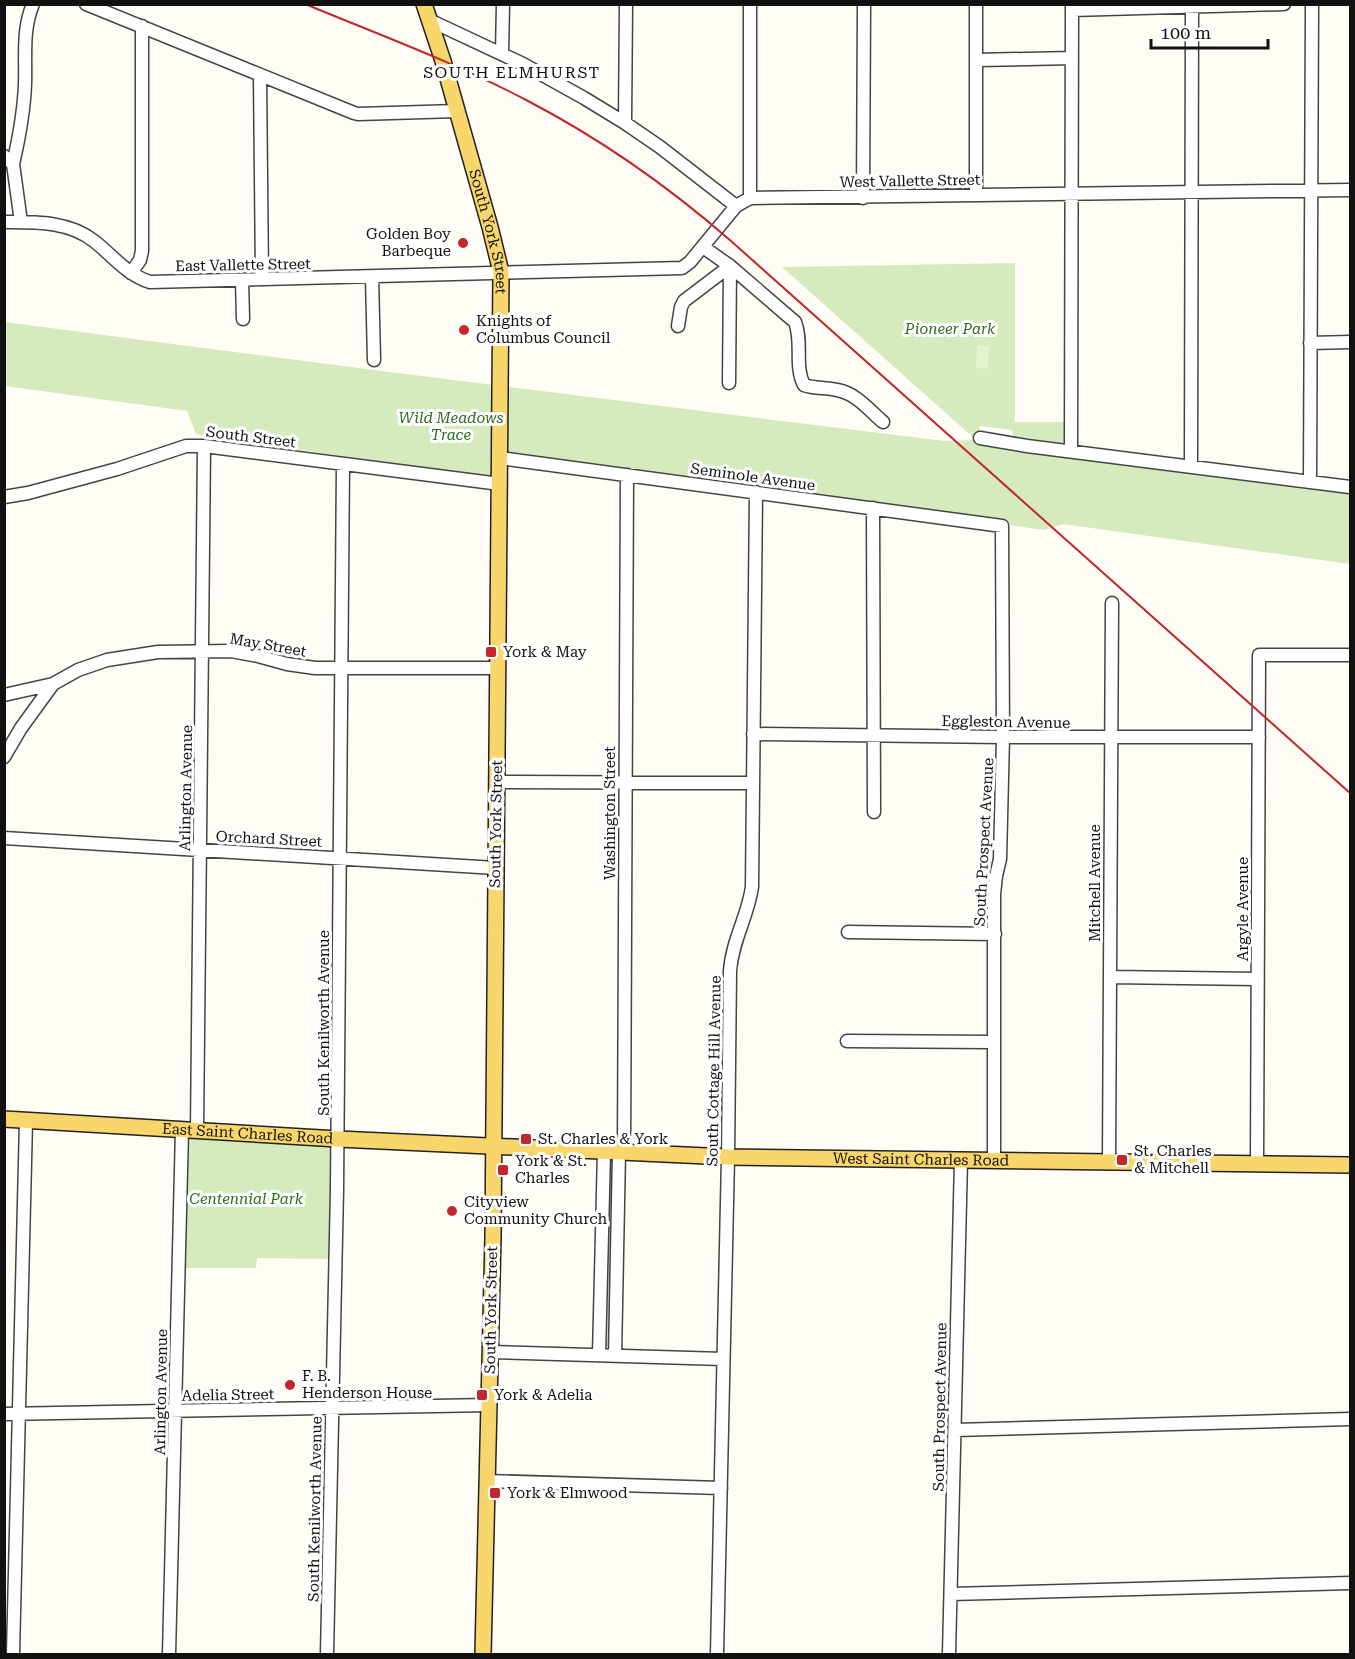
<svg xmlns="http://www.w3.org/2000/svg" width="1355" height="1659" font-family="'Roboto Serif',serif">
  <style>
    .green { fill: #d5ebbd }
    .pitch { fill: #e6f2cf }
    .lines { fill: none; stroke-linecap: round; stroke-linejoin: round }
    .minor-casing { stroke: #444; stroke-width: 15 }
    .major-casing { stroke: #222; stroke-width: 18 }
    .minor { stroke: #fff; stroke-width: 12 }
    .major { stroke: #f9d66b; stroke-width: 15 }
    .rail { stroke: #c4262e; stroke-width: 2 }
    .poi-dot { fill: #c4262e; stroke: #fff; stroke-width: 2 }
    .labels { text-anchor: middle; stroke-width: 6; stroke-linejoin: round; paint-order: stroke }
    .street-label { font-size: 15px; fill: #111; stroke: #fff }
    .poi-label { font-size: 15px; fill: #111; stroke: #fff; text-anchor: start }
    .park-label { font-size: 15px; font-style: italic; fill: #2f6b1f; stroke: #fff }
    .neighbourhood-label { font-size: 16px; letter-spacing: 1.5px; fill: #111; stroke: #fff }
  </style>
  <rect width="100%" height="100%" fill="#fffdf5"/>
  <path class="green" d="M 1015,263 L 1015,422 L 1067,422 L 1066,444 L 1062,446 L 1014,439 L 1012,430 L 980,426 L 978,440 L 1350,484 L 1350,564 L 1063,524 L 1044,530 L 495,453 L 495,479 L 196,434 L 187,411 L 5,386 L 5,322 C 318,363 631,403 945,441 L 976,440 L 782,267 Z
    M 187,1136 L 333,1143 L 331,1259 L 257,1258 L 256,1268 L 185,1268 Z
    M 606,1159 L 616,1159 L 612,1346 L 602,1346 Z"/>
  <path class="pitch" d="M 977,345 L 989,346 L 988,369 L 976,368 Z"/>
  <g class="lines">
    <defs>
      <path id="minor" d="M 86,4 L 354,113 L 358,114 L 457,111
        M 1072,10 L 1284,4
        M 429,20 L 523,64 L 584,98 L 625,123 L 660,147 L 736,206
        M 502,54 L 503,4
        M 976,60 L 1072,58
        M 260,75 L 262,279
        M 625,123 L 626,4
        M 4,156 L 13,164 L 21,222
        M 13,164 C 19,138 24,111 25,84 C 26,57 22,30 33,4
        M 976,195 L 976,4
        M 750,198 L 750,4
        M 863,198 L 864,4
        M 4,222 C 35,222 69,221 94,241 C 112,255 127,275 150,282 L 682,268 L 690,262 L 736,206 L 750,198 L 1350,190
        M 703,247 L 730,266 L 795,322 C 803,342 794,366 804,385 C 815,389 825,387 837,390 C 856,393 869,410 883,422
        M 131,273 L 140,260 L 142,251 L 142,26
        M 372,277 L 374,360
        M 242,280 L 243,319
        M 678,326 L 681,307 L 684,301 L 730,266
        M 1310,343 L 1350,342
        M 729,383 L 730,266
        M 980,438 L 1027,446 L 1350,487
        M 1071,451 L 1072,4
        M 500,458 L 1002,526 L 1003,737 L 1000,859 L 996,876 L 994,894 L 994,1161
        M 1191,467 L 1192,4
        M 1310,482 L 1312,4
        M 4,497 L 28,493 L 117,469 L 186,446 L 204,446 L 500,484
        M 873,508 L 874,812
        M 4,695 L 53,684 L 78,670 L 107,660 L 158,652 L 231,651 L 258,656 L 287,664 L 315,668 L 498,668
        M 753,734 L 1003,737 L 1259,737
        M 4,757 L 21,728 L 53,684
        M 497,782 L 753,783
        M 4,838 L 496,868
        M 848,932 L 995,934
        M 1110,977 L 1257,979
        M 847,1041 L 994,1042
        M 197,1131 L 204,446
        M 624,1152 L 627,475
        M 1109,1162 L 1112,603
        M 1257,1164 L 1259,655 L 1350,655
        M 490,1352 L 723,1359
        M 599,1355 L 604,1151
        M 615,1356 L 619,1152
        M 4,1414 L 489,1405
        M 955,1430 L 1350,1419
        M 487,1481 L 721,1488
        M 951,1594 L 1350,1583
        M 13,1654 L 26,1121
        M 169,1654 L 182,1130
        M 327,1654 L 337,1190 L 343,464
        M 717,1654 L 728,1157 L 730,971 C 732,941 748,916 752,887 L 756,492
        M 949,1654 L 961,1160"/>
      <g id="major">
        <path id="s1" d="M 424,4 L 443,61 L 490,227 L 501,272 L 493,1237 L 483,1654"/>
        <path id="s2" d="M 4,1119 L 338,1139 L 728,1157 L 1350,1165"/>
      </g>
    </defs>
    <use href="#minor" class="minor-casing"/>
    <use href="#major" class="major-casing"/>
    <use href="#minor" class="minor"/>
    <use href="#major" class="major"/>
    <path class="rail" d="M 305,4 C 380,35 456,63 528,101 C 601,139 669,187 731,241 L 1350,793"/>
  </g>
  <g class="poi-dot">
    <circle cx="463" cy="243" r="6"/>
    <circle cx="464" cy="330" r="6"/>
    <rect x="485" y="646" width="12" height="12" rx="3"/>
    <rect x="520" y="1133" width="12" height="12" rx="3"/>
    <rect x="1116" y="1154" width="12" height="12" rx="3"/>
    <rect x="497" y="1164" width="12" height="12" rx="3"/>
    <circle cx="452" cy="1211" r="6"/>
    <circle cx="290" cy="1385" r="6"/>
    <rect x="476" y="1389" width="12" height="12" rx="3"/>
    <rect x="489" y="1487" width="12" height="12" rx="3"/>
  </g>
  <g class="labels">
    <g class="street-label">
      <text transform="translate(910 181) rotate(-1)" y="5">West Vallette Street</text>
      <text dy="5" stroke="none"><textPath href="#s1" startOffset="237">South York Street</textPath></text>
      <text transform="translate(243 265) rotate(-1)" y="5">East Vallette Street</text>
      <text transform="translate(251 437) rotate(7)" y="5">South Street</text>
      <text transform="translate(753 477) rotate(8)" y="5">Seminole Avenue</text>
      <text transform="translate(268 645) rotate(10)" y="5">May Street</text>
      <text transform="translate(1006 722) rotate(1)" y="5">Eggleston Avenue</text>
      <text transform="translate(186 788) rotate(-89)" y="5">Arlington Avenue</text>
      <text transform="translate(610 813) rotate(-90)" y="5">Washington Street</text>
      <text transform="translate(496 824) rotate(-89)" y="5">South York Street</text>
      <text transform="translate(269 839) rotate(3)" y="5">Orchard Street</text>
      <text transform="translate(984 842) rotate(-87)" y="5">South Prospect Avenue</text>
      <text transform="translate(1095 883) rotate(-90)" y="5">Mitchell Avenue</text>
      <text transform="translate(1243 909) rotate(-90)" y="5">Argyle Avenue</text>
      <text transform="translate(324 1023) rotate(-90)" y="5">South Kenilworth Avenue</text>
      <text transform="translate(714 1071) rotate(-89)" y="5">South Cottage Hill Avenue</text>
      <text dy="5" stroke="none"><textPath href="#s2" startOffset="244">East Saint Charles Road</textPath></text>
      <text dy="5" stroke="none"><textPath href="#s2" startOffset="918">West Saint Charles Road</textPath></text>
      <text transform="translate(491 1310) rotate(-89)" y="5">South York Street</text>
      <text transform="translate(161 1392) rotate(-89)" y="5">Arlington Avenue</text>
      <text transform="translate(228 1395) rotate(-1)" y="5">Adelia Street</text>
      <text transform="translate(940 1407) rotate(-89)" y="5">South Prospect Avenue</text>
      <text transform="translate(315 1509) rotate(-89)" y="5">South Kenilworth Avenue</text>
    </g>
    <g class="poi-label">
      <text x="451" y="239" text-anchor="end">Golden Boy<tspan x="451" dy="17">Barbeque</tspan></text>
      <text x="476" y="326">Knights of<tspan x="476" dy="17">Columbus Council</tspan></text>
      <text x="503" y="657">York &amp; May</text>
      <text x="538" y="1144">St. Charles &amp; York</text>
      <text x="1134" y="1156">St. Charles<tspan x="1134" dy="17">&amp; Mitchell</tspan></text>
      <text x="515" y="1166">York &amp; St.<tspan x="515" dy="17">Charles</tspan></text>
      <text x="464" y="1207">Cityview<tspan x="464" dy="17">Community Church</tspan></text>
      <text x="302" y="1381">F. B.<tspan x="302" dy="17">Henderson House</tspan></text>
      <text x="494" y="1400">York &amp; Adelia</text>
      <text x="507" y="1498">York &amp; Elmwood</text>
    </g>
    <g class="park-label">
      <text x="950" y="334">Pioneer Park</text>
      <text x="451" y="423">Wild Meadows<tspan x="451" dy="17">Trace</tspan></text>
      <text x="246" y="1204">Centennial Park</text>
    </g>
    <g class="neighbourhood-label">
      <text x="512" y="78">SOUTH ELMHURST</text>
    </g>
  </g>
  <rect width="1355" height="1659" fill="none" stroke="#111111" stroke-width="12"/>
  <path d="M1151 39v9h117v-9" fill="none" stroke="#111111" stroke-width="3"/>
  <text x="1160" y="39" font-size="18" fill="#111111" stroke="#ffffff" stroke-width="4.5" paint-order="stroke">100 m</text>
</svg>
